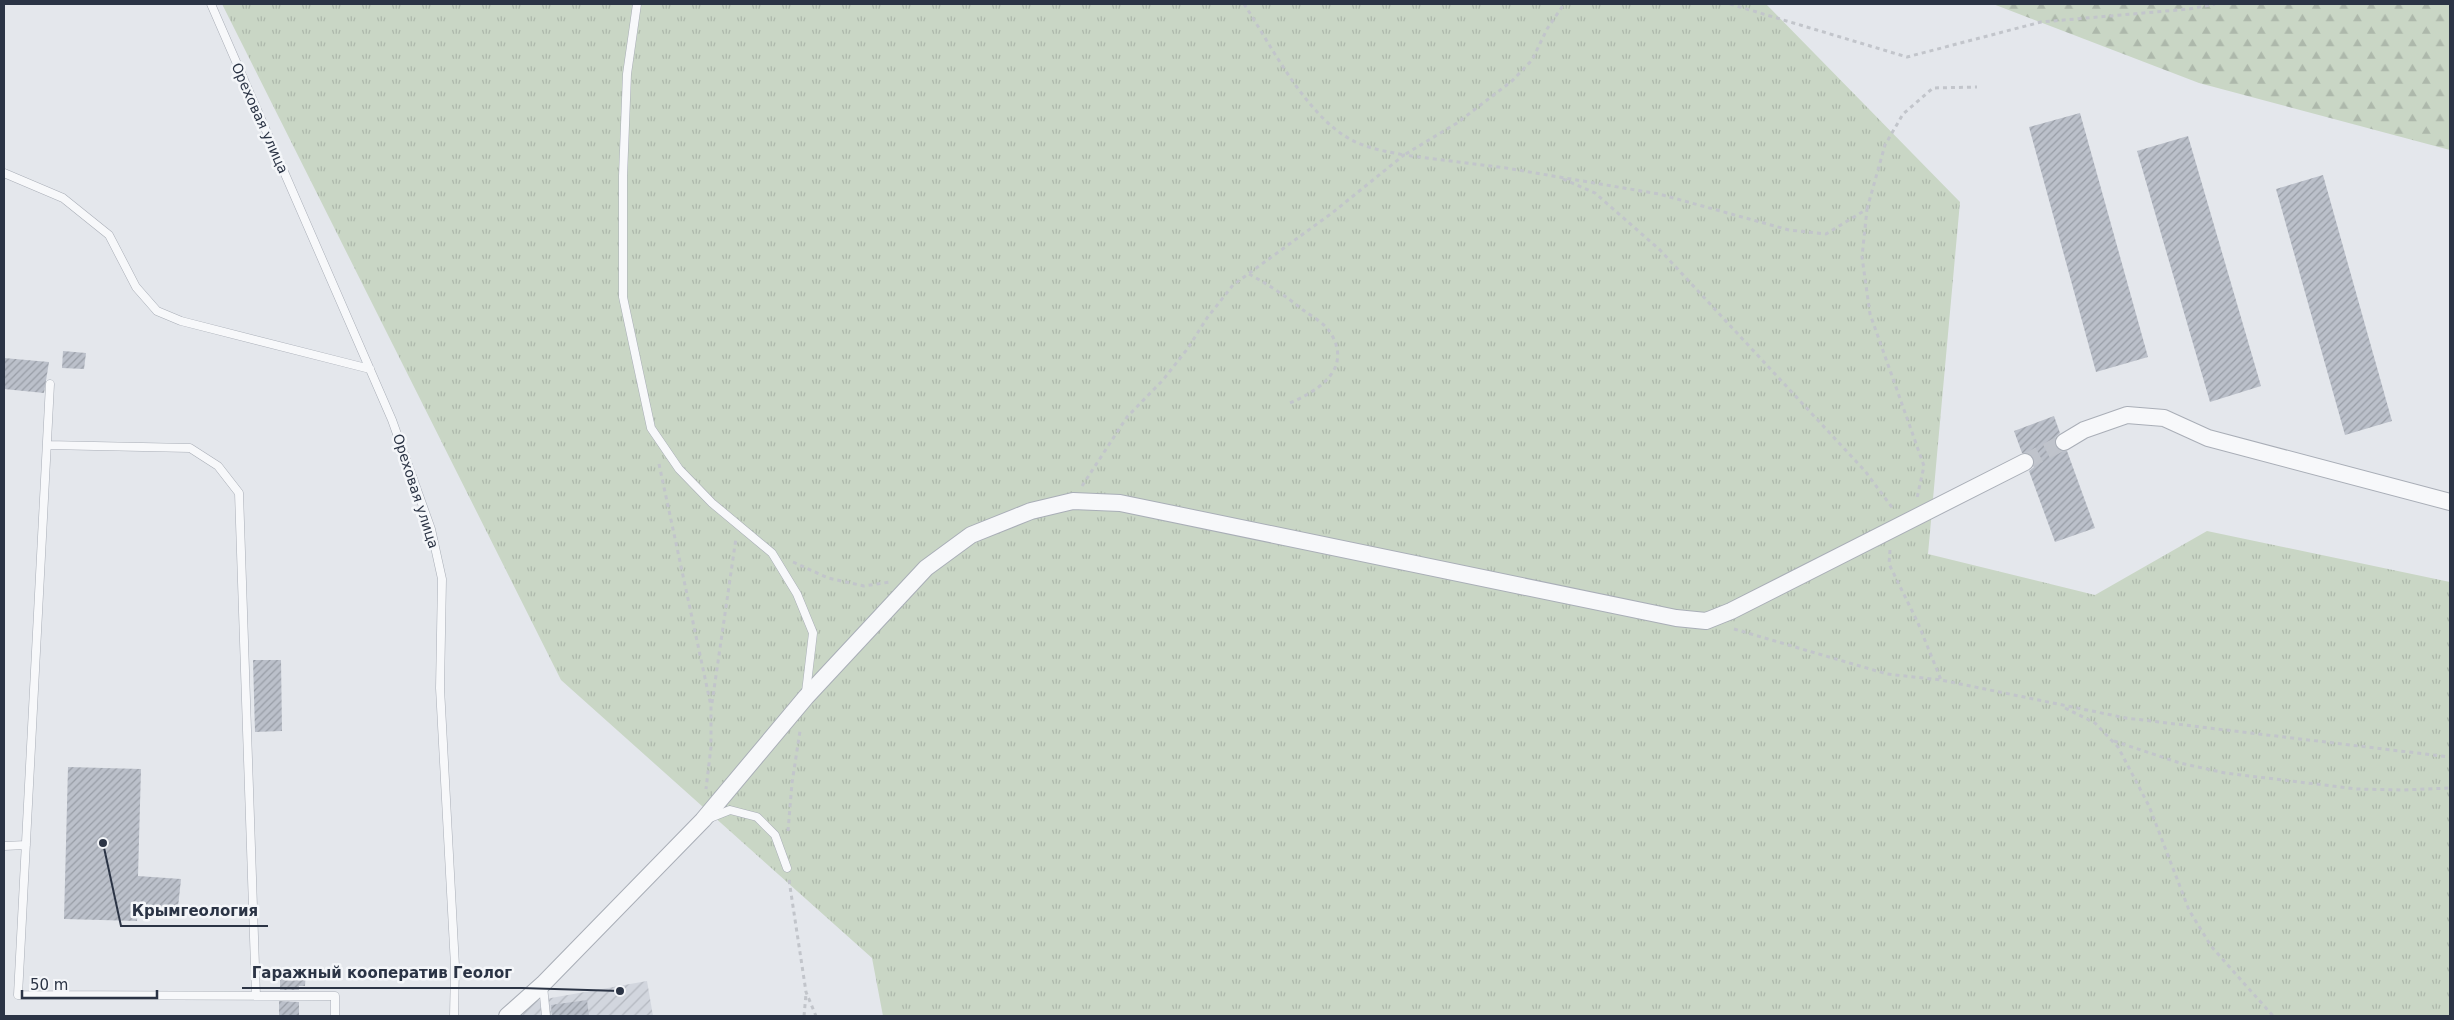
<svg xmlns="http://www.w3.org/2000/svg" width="2454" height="1020" font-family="'DejaVu Sans',sans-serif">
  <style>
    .industrial { fill: url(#industrial-furrows) }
    .grass { fill: url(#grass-tufts) }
    .forest { fill: url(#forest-firs) }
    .building { fill: url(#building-hatch) }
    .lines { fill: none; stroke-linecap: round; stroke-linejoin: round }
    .street-tunnel { stroke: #bfc3cb; stroke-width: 16; stroke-dasharray: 16 8; stroke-linecap: butt }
    .lane-casing { stroke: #a9aeb7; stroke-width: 9 }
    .street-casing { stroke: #a9aeb7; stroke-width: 18 }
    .path { stroke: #c2c5cb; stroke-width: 3; stroke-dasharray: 4 4; stroke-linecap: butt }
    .lane { stroke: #f7f8fa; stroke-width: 8 }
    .street { stroke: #f7f8fa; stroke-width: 16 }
    .labels { text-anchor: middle; stroke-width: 5; stroke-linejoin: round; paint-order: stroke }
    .street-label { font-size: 14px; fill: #2b3445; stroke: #f4f6f9 }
    .leader { fill: none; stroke: #2b3445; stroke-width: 2 }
    .callout-dot { fill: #2b3445; stroke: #f4f6f9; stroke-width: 2 }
    .callout-label { font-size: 15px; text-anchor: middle; font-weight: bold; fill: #2b3445; stroke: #f4f6f9; stroke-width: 5; stroke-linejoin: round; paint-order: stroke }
  </style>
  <defs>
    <pattern id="industrial-furrows" width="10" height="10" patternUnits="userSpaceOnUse" patternTransform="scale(1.25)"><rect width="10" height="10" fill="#d2d6de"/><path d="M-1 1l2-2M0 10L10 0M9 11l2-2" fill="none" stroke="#b4b8c0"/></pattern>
    <pattern id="grass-tufts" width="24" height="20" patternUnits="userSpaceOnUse" patternTransform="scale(1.25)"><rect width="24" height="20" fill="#c9d6c5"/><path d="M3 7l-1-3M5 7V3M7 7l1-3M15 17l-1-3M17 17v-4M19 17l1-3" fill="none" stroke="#adb8ab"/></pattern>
    <pattern id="forest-firs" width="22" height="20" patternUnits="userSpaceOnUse" patternTransform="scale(1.25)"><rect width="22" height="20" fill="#c9d6c5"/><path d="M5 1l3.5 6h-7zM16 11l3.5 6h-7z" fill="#adb8ab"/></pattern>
    <pattern id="building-hatch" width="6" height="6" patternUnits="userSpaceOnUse" patternTransform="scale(1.25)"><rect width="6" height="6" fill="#bbc0ca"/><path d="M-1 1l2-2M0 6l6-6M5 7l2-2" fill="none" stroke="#989da6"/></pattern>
  </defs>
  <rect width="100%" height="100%" fill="#e4e7ec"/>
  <path class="industrial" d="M 647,981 L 653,1016 L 521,1016 L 534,1001 Z"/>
  <path class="grass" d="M 222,4 L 1766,4 L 1960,202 L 1928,554 L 2095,595 L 2207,531 L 2450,582 L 2450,1016 L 883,1016 L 872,958 L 561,680 Z"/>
  <path class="forest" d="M 1993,4 L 2450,4 L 2450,150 L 2199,83 Z"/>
  <path class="building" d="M 2080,113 L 2148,357 L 2096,372 L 2029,127 Z
    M 2188,136 L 2261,386 L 2210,402 L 2137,151 Z
    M 2323,175 L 2392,421 L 2345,435 L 2276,189 Z
    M 63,351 L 86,353 L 84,369 L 62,368 Z
    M 4,358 L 49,362 L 44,393 L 4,389 Z
    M 2054,416 L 2060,433 L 2055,438 L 2055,447 L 2060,451 L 2067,451 L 2095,528 L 2055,542 L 2029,471 L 2034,467 L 2034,458 L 2030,453 L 2022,453 L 2014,431 Z
    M 253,660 L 281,660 L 282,731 L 255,732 Z
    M 68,767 L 141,769 L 138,876 L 181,879 L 178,907 L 138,905 L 137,921 L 64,919 Z
    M 280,969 L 306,970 L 305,986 L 299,986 L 299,990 L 280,990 Z
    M 587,1000 L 589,1016 L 552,1016 L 551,1005 Z
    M 279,1001 L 299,1002 L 299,1016 L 279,1016 Z"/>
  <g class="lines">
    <path class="street-tunnel" d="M 2025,462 L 2064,442"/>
    <defs>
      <path id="lane" d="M 211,4 L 392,420 L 431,529 L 442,579 L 440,688 L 455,966 L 454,1016
        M 637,4 L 627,74 L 623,176 L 623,297 L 651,428 L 679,469 L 712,503 L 772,553 L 797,594 L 813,633 L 806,692
        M 4,173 L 63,198 L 109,235 L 136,287 L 157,311 L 181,321 L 370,369
        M 50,384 L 18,995 L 335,996 L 335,1016
        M 47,445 L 190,448 L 218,466 L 239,493 L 256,996
        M 710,818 L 730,810 L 757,817 L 775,835 L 787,868
        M 4,846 L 26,845
        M 543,986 L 546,1016"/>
      <path id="street" d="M 2064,442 L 2084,430 L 2127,415 L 2164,418 L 2208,438 L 2450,502
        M 507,1016 L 543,984 L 703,820 L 806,697 L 926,568 L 971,535 L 1031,511 L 1073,501 L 1120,503 L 1676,618 L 1706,621 L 1731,611 L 2025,462"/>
    </defs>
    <use href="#lane" class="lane-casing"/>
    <use href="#street" class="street-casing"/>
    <path class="path" d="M 1244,4 C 1273,48 1311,127 1363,145 C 1376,150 1390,152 1404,155 L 1457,123 L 1512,81 L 1532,60 L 1547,29 L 1564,4
      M 1730,4 L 1907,57 L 2041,22 L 2189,9 L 2215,4
      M 1563,179 L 1595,193 L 1660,250 L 1865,471 L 1894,510
      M 1867,209 L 1885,145 L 1903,114 L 1933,88 L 1977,87
      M 1249,274 C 1269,285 1286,296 1303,310 C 1312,316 1325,324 1330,332 C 1353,368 1320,390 1290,403
      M 659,464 L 711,706 L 711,747 L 706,789
      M 1082,486 L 1127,417 L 1163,380 L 1188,348 L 1207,318 L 1233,285 L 1332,213 L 1404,155 L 1506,168 L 1659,194 L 1789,230 L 1826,234 L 1867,209 L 1862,257 L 1870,314 L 1924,466 L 1917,498
      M 1890,550 L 1889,564 L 1918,623 L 1941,680
      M 793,562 L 828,578 L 864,586 L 890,582
      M 1734,629 L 1887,674 L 1941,680 L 2126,718 L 2450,757
      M 712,703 L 736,538
      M 2065,708 L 2095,723 L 2118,747 L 2149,806 L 2189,910 L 2211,946 L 2273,1016
      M 2114,741 L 2180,763 L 2225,773 L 2357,789 L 2403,790 L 2450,788
      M 788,831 L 792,783 L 800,731
      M 789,880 L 806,992 L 816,1016
      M 804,1016 L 806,994"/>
    <use href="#lane" class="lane"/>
    <use href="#street" class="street"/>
  </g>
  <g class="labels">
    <g class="street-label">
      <text transform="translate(260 118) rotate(66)" y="5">Ореховая улица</text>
      <text transform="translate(416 491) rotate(72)" y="5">Ореховая улица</text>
    </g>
  </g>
  <path class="leader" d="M103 843L121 926H268M620 991L522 988H242"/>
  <g class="callout-dot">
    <circle cx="103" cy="843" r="5"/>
    <circle cx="620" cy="991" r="5"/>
  </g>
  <g class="callout-label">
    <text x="195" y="916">Крымгеология</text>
    <text x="382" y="978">Гаражный кооператив Геолог</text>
  </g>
  <rect width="2454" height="1020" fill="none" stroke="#2b3445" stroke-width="10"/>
  <path d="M22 990v8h135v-8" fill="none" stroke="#2b3445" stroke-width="2.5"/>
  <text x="30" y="990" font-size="15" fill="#2b3445" stroke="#f4f6f9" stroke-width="4" paint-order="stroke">50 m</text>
</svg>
